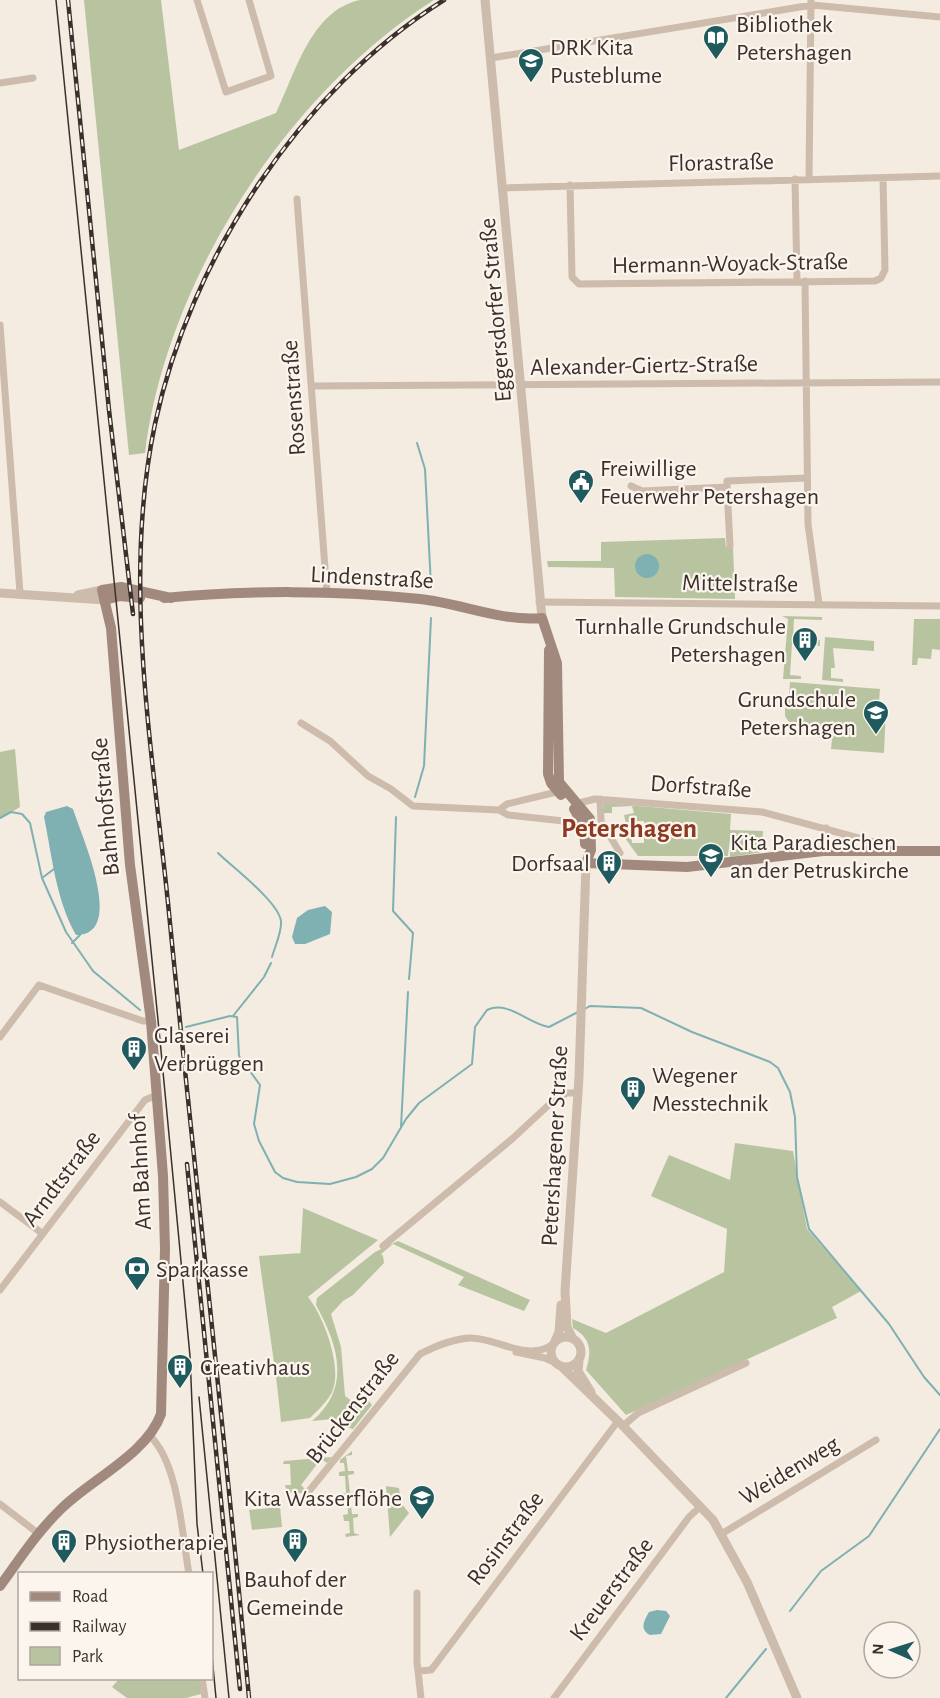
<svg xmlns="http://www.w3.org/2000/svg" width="940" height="1698" font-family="'Alegreya Sans',sans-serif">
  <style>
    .green { fill: #b8c4a0 }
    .water { fill: #7fb0b2 }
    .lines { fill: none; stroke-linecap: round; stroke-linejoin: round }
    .stream { stroke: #7fb0b2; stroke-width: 2 }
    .minor { stroke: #cdbbac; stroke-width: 7 }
    .tertiary { stroke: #cdbbac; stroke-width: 9 }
    .secondary { stroke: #a18a7d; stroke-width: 10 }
    .tram { stroke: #3b302b; stroke-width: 1.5 }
    .rail-casing { stroke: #3b302b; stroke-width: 4.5 }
    .rail { stroke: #fbf5ee; stroke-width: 2; stroke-dasharray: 7; stroke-linecap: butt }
    .labels { text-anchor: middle; stroke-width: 4.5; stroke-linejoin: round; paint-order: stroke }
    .poi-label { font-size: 24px; fill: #3b302b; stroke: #fbf5ee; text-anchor: start }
    .street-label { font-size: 24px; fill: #3b302b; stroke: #fbf5ee }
    .quarter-label { font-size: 27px; font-weight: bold; fill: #8c3b22; stroke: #fbf5ee }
  </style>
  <rect width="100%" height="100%" fill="#f4ebe1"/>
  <path class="green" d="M 84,0 L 161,0 L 179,150 L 276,113 C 295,74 311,10 360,0 C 383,0 411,0 434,0 C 287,93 166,281 145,453 L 129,455 Z
    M 725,538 L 726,547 L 733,547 L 735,599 L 615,597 L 614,568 L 548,567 L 547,561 L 601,561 L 601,542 Z
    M 782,616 L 822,617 L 822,620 L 794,619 L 793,638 L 820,640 L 820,646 L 792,644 L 790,675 L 801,676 L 801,679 L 783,679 L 788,619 Z
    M 914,619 L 940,619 L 940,650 L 932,649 L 931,659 L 918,658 L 917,665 L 912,665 Z
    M 825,637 L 874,641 L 874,651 L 833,648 L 835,668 L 831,668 L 831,678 L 843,679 L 843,682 L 822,680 Z
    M 790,682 L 880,689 L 879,702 L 886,706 L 884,753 L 831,749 L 832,739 L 820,738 L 805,722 L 789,722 L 785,716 L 785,701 L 789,698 Z
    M 15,749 L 20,807 L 0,819 L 0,752 Z
    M 604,803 L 731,814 L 730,830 L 763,831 L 762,852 L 730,857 L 730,839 L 728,856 L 638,856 L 625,838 L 631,833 L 632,843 L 644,843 L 644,821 L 631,821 L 631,829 L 627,829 L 624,815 L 634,813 L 632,806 L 612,807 L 612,813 L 604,813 Z
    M 735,1143 L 793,1151 L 807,1229 L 861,1291 L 832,1307 L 837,1318 L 626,1415 L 586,1370 C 592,1351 591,1338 573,1328 L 572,1319 L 606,1333 L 724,1272 L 727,1229 L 651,1196 L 669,1155 L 730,1180 Z
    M 303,1208 L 378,1240 L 308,1297 C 324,1317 343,1368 332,1392 C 327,1402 318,1410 310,1418 L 281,1422 C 276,1366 266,1312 259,1256 L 301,1253 L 300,1261 Z
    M 398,1241 L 530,1300 L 524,1311 L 458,1285 L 464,1277 L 393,1244 L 381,1254 L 383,1256 L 384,1263 L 353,1295 L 343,1301 L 331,1314 L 341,1347 L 345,1396 L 360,1407 L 368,1400 L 372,1405 L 353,1429 L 336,1425 L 333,1419 L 312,1421 C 352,1387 338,1345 316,1305 L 317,1298 L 375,1252 Z
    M 352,1451 L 352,1455 L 346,1456 L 348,1471 L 354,1471 L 354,1474 L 348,1475 L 350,1493 L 356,1492 L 356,1496 L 350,1497 L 352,1514 L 358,1514 L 358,1517 L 353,1518 L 354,1533 L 360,1535 L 346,1537 L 345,1534 L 350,1533 L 349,1521 L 344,1521 L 343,1515 L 348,1514 L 347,1497 L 341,1497 L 341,1494 L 346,1493 L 345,1476 L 339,1476 L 339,1472 L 345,1471 L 344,1463 L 340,1463 L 340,1460 Z
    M 332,1457 L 327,1463 L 321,1459 L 301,1485 L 306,1490 C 300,1495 291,1495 286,1489 L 285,1485 L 291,1485 L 290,1464 L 283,1464 L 284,1461 Z
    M 386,1486 L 399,1488 L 401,1503 L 409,1513 L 390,1537 Z
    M 280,1507 L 282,1527 L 252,1530 L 249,1510 Z
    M 119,1679 L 200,1679 L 201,1694 L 186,1698 L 127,1698 L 112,1687 Z"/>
  <path class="water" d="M635 566a12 12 0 1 1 24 0a12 12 0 1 1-24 0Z
    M 67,806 L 73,809 C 81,835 127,935 76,935 C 56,900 52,856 44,817 L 46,812 Z
    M 325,906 L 332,912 L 330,934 L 305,944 L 295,944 L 292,937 L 297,918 L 308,910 Z
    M 657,1610 L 666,1611 L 670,1616 L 661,1634 L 650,1635 C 639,1629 644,1621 649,1612 Z"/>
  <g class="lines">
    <path class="stream" d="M 417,443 L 425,469 L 431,586
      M 415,797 L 424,766 L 431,618
      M 396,817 L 393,911 L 413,933 L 409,979
      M 0,818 L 11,812 L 22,814 L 30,823 L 42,878 L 66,932 L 93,971 L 140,1010
      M 218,853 C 232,867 278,901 281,921 C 282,932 275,946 272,957
      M 42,878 L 54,869
      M 72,943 L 80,935
      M 583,1010 L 590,1006 L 641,1008 L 692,1032 L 770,1062 L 778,1068 L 790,1092 L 795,1117 L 797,1177 L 809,1229 L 889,1324 L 924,1377 L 940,1395
      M 233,1016 L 264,977 L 271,963
      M 186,1027 L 230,1016 L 237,1017 L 239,1056 L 260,1085 L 254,1124 L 259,1141 L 275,1172 L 283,1178 L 297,1182 L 330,1184 L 356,1177 L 372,1169 L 383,1158 L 406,1119 L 419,1103 L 472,1064 L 475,1027 L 487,1010 C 509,1000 528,1024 549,1027 L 578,1012
      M 401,1127 L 408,992
      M 790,1611 L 821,1571 L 869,1536 L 940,1429
      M 726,1698 L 766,1649"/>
    <path class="minor" d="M 197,0 L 226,92 L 271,76 L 249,0
      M 491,58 L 812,5 L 940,17
      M 0,83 L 33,78
      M 795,179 L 797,281
      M 809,179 L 811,0
      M 570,185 L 572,277 L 579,284 L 875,281 L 881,278 L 885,270 L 883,178
      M 503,188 L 940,176
      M 297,199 L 327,594
      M 805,281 L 808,524 L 819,604
      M 0,325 L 20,593
      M 312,386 L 940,382
      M 631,486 L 642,491 L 727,487 L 727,481 L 807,478
      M 727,487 L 730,546
      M 539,602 L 940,606
      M 301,723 L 330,741 L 368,776 L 391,789 L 413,806 L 499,810 L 508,815 L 573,822
      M 600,799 L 601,821 L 620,853
      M 576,808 L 583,802 L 595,799 L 762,812 L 877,843 L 878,850
      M 499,810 L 507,804 L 561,791
      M 823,851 L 826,828
      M 0,1037 L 39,985 L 143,1021 L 151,1021
      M 0,1202 L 43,1234
      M 383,1246 L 512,1139 L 553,1101 L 567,1093 L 577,1093
      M 0,1290 L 145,1100 L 157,1095
      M 516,1352 L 545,1358 L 556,1363
      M 623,1426 L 638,1413 L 746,1363
      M 150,1436 C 179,1464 182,1535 189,1574
      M 305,1496 L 420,1354 C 436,1346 452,1339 470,1338 C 496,1337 528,1363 553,1344
      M 0,1504 L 39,1534
      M 723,1533 L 876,1440
      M 417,1593 L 417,1662 L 421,1698
      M 420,1671 L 431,1670 L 435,1665 L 618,1421
      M 202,1678 L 205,1698
      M 554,1698 L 689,1517 L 701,1506"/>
    <path class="tertiary" d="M 485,0 L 542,618
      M 0,593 L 105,600
      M 78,595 L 102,590
      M551 1352a15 15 0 1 1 30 0a15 15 0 1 1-30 0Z
      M 572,1337 L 567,1327 L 565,1291 L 579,1077 L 586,863
      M 555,1341 L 559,1332 L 561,1305
      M 579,1361 L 578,1371 L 591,1392
      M 561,1366 L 623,1426 L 713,1520 L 747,1582 L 797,1698"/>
    <path class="secondary" d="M 164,598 C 245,590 339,590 420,599 C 460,603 502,622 542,618 L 557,663 L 559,782 L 590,819 L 591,850 L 586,863
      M 105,600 L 120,596 L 140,598
      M 549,650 L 548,774 L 551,783 L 561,795
      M 574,809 L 584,826 L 585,844
      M 586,863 L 687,867 L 823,851 L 940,851
      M 0,1586 C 19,1560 37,1532 61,1509 C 90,1480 147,1454 161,1414 L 165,1249 L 163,1176 L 151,1021 L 130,865 L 111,628 L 102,590 L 121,587 L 171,598"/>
    <path class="tram" d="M 56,0 L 160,1040 L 190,1356 L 197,1524 L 203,1574
      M 199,1397 L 229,1698
      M 212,1656 L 216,1698"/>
    <defs>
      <path id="rail" d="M 68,0 L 109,410 L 133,614
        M 187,1164 L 240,1689
        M 249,1698 C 225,1433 194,1168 168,903 C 152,746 122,580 155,424 C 190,259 300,90 444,0"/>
    </defs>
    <use href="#rail" class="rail-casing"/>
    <use href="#rail" class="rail"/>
  </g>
  <defs>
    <symbol id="library-pin" viewBox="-11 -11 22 30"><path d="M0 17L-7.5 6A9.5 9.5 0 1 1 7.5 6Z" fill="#1f5a5e" stroke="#fbf5ee"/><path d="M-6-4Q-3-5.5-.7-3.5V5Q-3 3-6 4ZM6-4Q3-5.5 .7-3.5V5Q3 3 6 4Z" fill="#fff"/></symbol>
    <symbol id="school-pin" viewBox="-11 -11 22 30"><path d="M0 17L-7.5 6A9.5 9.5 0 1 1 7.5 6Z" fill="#1f5a5e" stroke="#fbf5ee"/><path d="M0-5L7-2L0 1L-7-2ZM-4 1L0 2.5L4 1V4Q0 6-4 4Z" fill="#fff"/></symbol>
    <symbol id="civic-pin" viewBox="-11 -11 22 30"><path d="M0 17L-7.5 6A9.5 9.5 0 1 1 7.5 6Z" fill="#1f5a5e" stroke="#fbf5ee"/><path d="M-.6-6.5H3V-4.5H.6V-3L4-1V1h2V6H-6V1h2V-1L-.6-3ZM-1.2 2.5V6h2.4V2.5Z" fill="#fff"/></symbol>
    <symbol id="building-pin" viewBox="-11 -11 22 30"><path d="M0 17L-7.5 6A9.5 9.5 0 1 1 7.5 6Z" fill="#1f5a5e" stroke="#fbf5ee"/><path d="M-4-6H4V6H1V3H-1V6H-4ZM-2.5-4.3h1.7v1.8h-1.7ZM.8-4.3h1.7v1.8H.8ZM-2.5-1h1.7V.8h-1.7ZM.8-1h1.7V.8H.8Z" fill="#fff"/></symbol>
    <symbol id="bank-pin" viewBox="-11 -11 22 30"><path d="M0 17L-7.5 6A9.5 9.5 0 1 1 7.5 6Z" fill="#1f5a5e" stroke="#fbf5ee"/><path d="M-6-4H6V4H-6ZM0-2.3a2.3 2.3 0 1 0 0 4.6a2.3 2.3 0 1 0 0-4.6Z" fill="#fff"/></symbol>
  </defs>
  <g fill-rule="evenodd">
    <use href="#library-pin" x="701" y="23" width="30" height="40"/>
    <use href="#school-pin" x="516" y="46" width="30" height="40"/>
    <use href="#civic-pin" x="566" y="467" width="30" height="40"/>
    <use href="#building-pin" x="790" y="625" width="30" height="40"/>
    <use href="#school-pin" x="861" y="698" width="30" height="40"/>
    <use href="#school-pin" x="696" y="841" width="30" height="40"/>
    <use href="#building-pin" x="594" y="848" width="30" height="40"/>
    <use href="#building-pin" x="119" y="1034" width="30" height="40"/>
    <use href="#building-pin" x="618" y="1074" width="30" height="40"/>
    <use href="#bank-pin" x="122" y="1254" width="30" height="40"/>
    <use href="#building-pin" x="165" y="1352" width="30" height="40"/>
    <use href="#school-pin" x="407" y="1483" width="30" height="40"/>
    <use href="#building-pin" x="280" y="1526" width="30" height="40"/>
    <use href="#building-pin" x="49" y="1527" width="30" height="40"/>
  </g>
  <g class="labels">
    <g class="poi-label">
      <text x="736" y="32">Bibliothek<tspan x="736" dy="28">Petershagen</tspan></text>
      <text x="550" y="55">DRK Kita<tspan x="550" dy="28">Pusteblume</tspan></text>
      <text x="600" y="476">Freiwillige<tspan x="600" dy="28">Feuerwehr Petershagen</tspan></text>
      <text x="786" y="634" text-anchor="end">Turnhalle Grundschule<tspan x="786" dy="28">Petershagen</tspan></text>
      <text x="856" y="707" text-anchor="end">Grundschule<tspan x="856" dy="28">Petershagen</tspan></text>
      <text x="730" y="850">Kita Paradieschen<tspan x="730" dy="28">an der Petruskirche</tspan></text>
      <text x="590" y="871" text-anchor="end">Dorfsaal</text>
      <text x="154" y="1043">Glaserei<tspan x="154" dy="28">Verbrüggen</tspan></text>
      <text x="652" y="1083">Wegener<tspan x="652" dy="28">Messtechnik</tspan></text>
      <text x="156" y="1277">Sparkasse</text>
      <text x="200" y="1375">Creativhaus</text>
      <text x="402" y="1506" text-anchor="end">Kita Wasserflöhe</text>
      <text x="84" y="1550">Physiotherapie</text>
      <text x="295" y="1587" text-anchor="middle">Bauhof der<tspan x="295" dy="28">Gemeinde</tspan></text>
    </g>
    <g class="street-label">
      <text transform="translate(721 162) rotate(-1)" y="8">Florastraße</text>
      <text transform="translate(730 263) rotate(-1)" y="8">Hermann-Woyack-Straße</text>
      <text transform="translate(495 310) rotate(-95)" y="8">Eggersdorfer Straße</text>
      <text transform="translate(644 365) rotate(-1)" y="8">Alexander-Giertz-Straße</text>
      <text transform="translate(293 398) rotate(-94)" y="8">Rosenstraße</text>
      <text transform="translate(372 577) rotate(3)" y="8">Lindenstraße</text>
      <text transform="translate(740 583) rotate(1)" y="8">Mittelstraße</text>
      <text transform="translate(701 786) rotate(4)" y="8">Dorfstraße</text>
      <text transform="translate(105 807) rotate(-95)" y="8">Bahnhofstraße</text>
      <text transform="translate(554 1146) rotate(-87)" y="8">Petershagener Straße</text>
      <text transform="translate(140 1172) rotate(-93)" y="8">Am Bahnhof</text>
      <text transform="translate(61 1178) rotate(-53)" y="8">Arndtstraße</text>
      <text transform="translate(352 1407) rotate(-52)" y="8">Brückenstraße</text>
      <text transform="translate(789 1470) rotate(-31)" y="8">Weidenweg</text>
      <text transform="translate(505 1538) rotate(-53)" y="8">Rosinstraße</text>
      <text transform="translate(611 1589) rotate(-53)" y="8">Kreuerstraße</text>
    </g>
    <g class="quarter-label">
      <text x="629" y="837">Petershagen</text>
    </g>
  </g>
  <rect x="18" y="1572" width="195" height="108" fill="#fbf5ee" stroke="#aea6a0" stroke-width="1.5"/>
  <rect x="30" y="1592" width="30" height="9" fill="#a18a7d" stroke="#aea6a0" stroke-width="1.5"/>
  <text x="72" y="1602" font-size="18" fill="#3b302b">Road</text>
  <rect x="30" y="1622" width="30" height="9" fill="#3b302b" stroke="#aea6a0" stroke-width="1.5"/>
  <text x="72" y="1632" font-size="18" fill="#3b302b">Railway</text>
  <rect x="30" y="1647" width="30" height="18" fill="#b8c4a0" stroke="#aea6a0" stroke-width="1.5"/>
  <text x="72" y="1662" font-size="18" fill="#3b302b">Park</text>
  <g transform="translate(892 1650) rotate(273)"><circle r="28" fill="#fbf5ee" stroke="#aea6a0" stroke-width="1.5"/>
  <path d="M0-4.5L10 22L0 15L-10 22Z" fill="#1f5a5e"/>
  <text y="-9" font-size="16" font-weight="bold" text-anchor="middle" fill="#3b302b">N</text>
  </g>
</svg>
